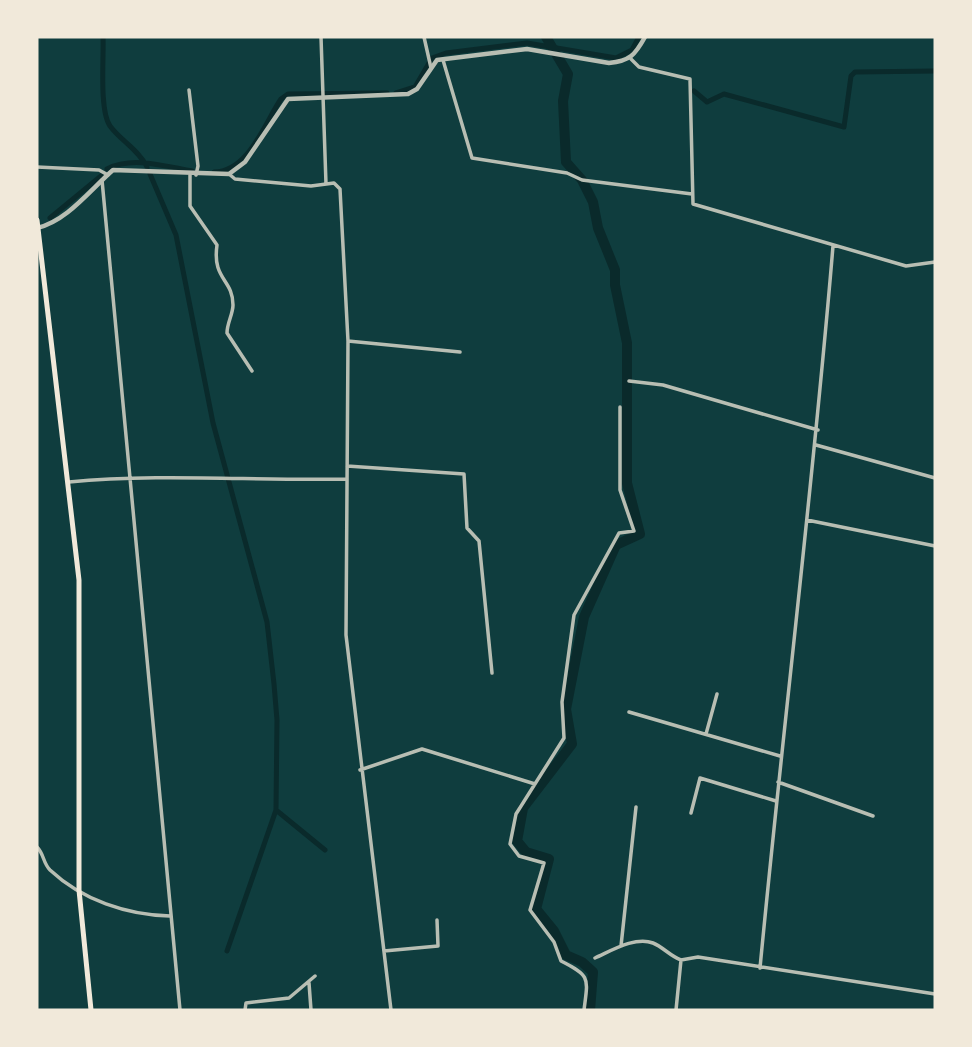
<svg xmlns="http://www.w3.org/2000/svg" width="972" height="1047" font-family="Manrope,sans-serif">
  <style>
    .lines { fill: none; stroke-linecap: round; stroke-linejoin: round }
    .canal { stroke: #0a2a2b; stroke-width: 5 }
    .river { stroke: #0a2a2b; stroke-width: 10 }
    .minor { stroke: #b8beb3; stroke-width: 3.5 }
    .tertiary { stroke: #b8beb3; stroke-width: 4.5 }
    .primary { stroke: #f1e9da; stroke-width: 5 }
  </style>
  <rect width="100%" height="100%" fill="#0f3d3e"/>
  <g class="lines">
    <path class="canal" d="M 103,37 C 104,57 99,110 110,126 C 121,141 138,149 147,167
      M 694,91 L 707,102 L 724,94 L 844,127 L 851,76 L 855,72 L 935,71
      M 396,93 L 415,87 L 432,58 L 446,53 L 527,43 L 616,58 L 632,50 L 639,37
      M 107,169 C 132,156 164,166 192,171
      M 214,172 C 249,171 264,124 281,99 L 288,94 L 387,93
      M 150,174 L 176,235 L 213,423 L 267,622 L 274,684 L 277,720 L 276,810 L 227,951
      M 50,218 L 101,176
      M 276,810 L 325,850"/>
    <path class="river" d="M 546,37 L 568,74 L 563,101 L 566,162 L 582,180 L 593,202 L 598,228 L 615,270 L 615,285 L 627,343 L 627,483 L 640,534 L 616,545 L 584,617 L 566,709 L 572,744 L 523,808 L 517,841 L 526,852 L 549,859 L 536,909 L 554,931 L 566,955 L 582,962 L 593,972 L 590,1010"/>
    <path class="minor" d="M 321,37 L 326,184
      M 424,37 L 431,68
      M 631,59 L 639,67 L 690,79 L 693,204 L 906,266 L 935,262
      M 443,60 L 472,158 L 567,173 L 582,180 L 692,194
      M 189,90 L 198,166 L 196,175
      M 37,167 L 99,170 L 108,175
      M 229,174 L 235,179 L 311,186 L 334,183 L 340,189 L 348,341 L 346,635 L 391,1010
      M 190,175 L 190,206 L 217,245 C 212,280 233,279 233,305 C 233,314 227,323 227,333 L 252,371
      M 102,180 L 180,1010
      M 348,341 L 460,352
      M 629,381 L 663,385 L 818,430
      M 816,445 L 935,478
      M 347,466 L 464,474 L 467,528 L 479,541 L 492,673
      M 69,482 C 161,473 253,481 346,479
      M 807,520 L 935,546
      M 629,712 L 780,756
      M 706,734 L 717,694
      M 360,770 L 422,749 L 535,784
      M 778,782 L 873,816
      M 691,813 L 700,778 L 776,801
      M 37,847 C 44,854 43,863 50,870 C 82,900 127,915 170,916
      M 621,946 L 636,807
      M 384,951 L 438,946 L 437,920
      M 595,958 C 611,951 635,936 653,943 C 663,947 670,956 681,960 L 698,957 L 935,994
      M 760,968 C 783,727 813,487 833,246
      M 309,983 L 311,1010
      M 245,1010 L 246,1003 L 289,998 L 315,976
      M 584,1010 C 588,978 591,976 561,961 L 554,942 L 530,910 L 544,863 L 519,856 L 510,844 L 516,814 L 564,738 L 562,702 L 574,615 L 619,533 L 634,531 L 620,490 L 620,407
      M 676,1010 L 681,960"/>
    <path class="tertiary" d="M 37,228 C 67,221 90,190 113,170 L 229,174 L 245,162 L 288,99 L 408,94 L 417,89 L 437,60 L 527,49 L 609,63 C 630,61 635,55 645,37"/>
    <path class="primary" d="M 37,220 L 79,580 L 79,890 L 91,1010"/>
  </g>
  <rect width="972" height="1047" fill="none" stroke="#f1e9da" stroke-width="77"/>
</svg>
